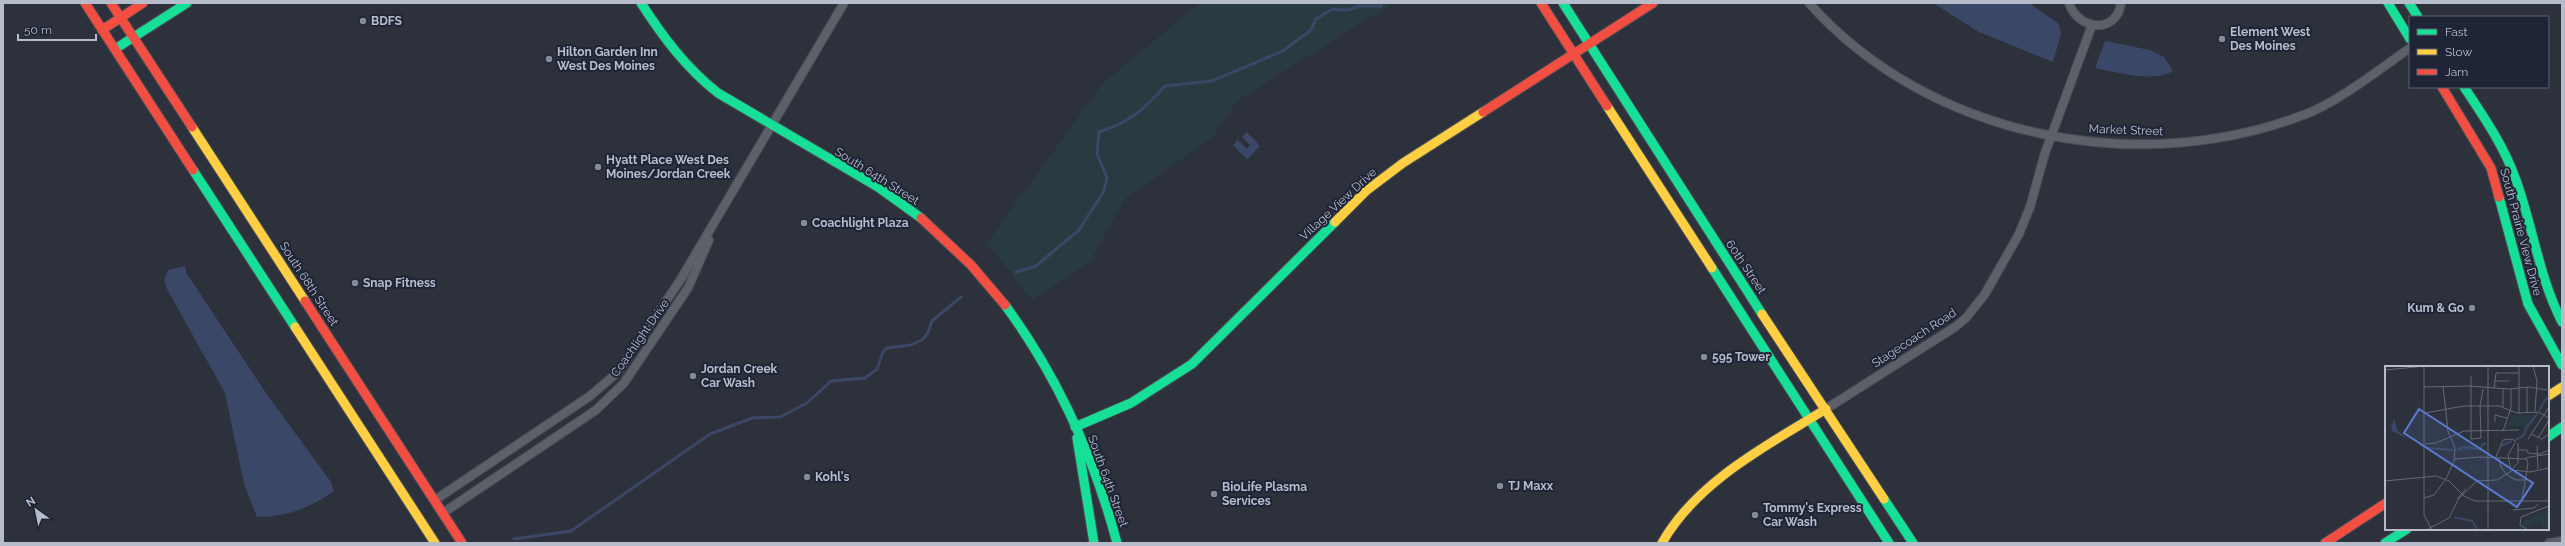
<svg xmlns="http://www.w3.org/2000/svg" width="2565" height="546" font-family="Raleway,sans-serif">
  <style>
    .green { fill: #293a41 }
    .water { fill: #3b4766 }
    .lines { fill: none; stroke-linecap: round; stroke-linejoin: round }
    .stream { stroke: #3b4766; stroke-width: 3 }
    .street-casing { stroke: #4a4d55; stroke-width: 10 }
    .fast-casing { stroke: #4a4d55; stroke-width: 11 }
    .slow-casing { stroke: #4a4d55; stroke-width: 11 }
    .jam-casing { stroke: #4a4d55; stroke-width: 11 }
    .street { stroke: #5c6069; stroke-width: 8 }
    .fast { stroke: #16e098; stroke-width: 9 }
    .slow { stroke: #ffcf43; stroke-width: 9 }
    .jam { stroke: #f24e42; stroke-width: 9 }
    .poi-dot { fill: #868b99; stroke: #1f2536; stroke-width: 1.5 }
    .labels { text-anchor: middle; stroke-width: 4; stroke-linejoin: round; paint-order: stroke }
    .poi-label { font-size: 12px; font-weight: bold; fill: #b7bccb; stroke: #1f2536; text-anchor: start }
    .street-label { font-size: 12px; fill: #b7bccb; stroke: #1f2536 }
    .inset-river { fill: none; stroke: #3b4766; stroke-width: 2 }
    .inset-road { fill: none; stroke: #646975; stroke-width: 1 }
    .view { fill: #5b7ad3; fill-opacity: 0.15; stroke: #5b7ad3; stroke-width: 2 }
    .inset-edge { fill: none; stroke: #b7bccb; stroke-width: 2 }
  </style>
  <rect width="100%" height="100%" fill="#2c313b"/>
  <path class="green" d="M 1200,3 L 1393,3 L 1237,101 L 1213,137 L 1126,198 L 1089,263 L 1032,300 L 987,243 L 1103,83 Z"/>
  <path class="water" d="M 1933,3 L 2029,3 L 2059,24 L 2061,34 L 2053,62 L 1979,32 Z
    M 2105,41 L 2150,50 L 2164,57 L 2173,71 C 2154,83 2115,72 2095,68 Z
    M 1247,132 L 1260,146 L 1247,159 L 1233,145 L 1238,140 L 1247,149 L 1250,145 L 1242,137 Z
    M 185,266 L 187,274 L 266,393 L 331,482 L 334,491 C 311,508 285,517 257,517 L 244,484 L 225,393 L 167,289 L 164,280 L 168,270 Z"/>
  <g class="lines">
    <path class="stream" d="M 1016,272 L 1036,266 L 1079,230 L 1104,191 L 1107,178 L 1097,154 L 1099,132 C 1132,121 1142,111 1165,86 L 1212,81 L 1283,51 L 1311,30 L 1316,19 L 1332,9 L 1348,10 L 1359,6 L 1381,6 L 1382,3
      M 514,539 L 571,531 L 710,434 L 752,418 L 780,417 L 807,403 L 831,381 L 865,378 L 877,369 L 883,352 L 887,348 L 911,345 L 922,340 L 928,333 L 932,321 L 961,297"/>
    <defs>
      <path id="street" d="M 1809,3 C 1929,138 2139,179 2306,114 C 2338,102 2381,68 2410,48
        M 2069,3 C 2078,31 2117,34 2121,3
        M 1826,409 L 1955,327 L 1966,318 L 1985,294 L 2019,234 L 2030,207 L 2045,153 L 2092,25
        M 435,500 L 590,396 L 618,372 L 679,282 L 844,3
        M 443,513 L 596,410 L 624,383 L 688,288 L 709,240
        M 2549,543 L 2562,541"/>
      <path id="fast" d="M 641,3 C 663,37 686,68 718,93 L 878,187 L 921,218
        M 1563,3 L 1762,314
        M 2388,3 L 2410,39
        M 2409,3 L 2418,17
        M 115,49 L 187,3
        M 2464,87 C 2484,117 2504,146 2516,180 C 2533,227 2539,277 2562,322
        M 193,170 L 295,327
        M 2499,197 L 2528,304 L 2562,365
        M 1712,268 L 1889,543
        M 1005,305 C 1058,377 1094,457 1117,543
        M 1075,427 L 1131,403 L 1192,364 L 1335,222
        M 2548,437 L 2562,427
        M 1077,438 L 1094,543
        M 1884,499 L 1913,543
        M 2385,543 L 2407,529"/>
      <path id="slow" d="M 1607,106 L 1712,268
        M 192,127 L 305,301
        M 1335,222 L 1366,191 L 1403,163 L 1483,112
        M 1762,314 L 1884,499
        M 295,327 L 435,543
        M 2548,396 L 2562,387
        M 1662,543 C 1697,481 1768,445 1826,409"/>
      <path id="jam" d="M 85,3 L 193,170
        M 111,3 L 192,127
        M 1541,3 L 1607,106
        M 102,30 L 143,3
        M 2442,87 L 2491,168 L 2499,197
        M 1483,112 L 1653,3
        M 921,218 L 971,265 L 1005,305
        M 305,301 L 462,543
        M 2325,543 L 2386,503"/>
    </defs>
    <use href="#street" class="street-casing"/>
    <use href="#fast" class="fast-casing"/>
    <use href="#slow" class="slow-casing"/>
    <use href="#jam" class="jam-casing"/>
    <use href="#street" class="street"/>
    <use href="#fast" class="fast"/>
    <use href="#slow" class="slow"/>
    <use href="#jam" class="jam"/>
  </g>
  <g class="poi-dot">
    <circle cx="363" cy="21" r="4"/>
    <circle cx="2222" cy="39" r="4"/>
    <circle cx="549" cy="59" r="4"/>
    <circle cx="598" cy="167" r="4"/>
    <circle cx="804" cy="223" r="4"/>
    <circle cx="355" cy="283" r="4"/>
    <circle cx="2472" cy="308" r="4"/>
    <circle cx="1704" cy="357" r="4"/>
    <circle cx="693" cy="376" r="4"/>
    <circle cx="807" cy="477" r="4"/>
    <circle cx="1500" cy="486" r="4"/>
    <circle cx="1214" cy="494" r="4"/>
    <circle cx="1755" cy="515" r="4"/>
  </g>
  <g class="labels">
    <g class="poi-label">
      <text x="371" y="25">BDFS</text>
      <text x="2230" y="36">Element West<tspan x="2230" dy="14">Des Moines</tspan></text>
      <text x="557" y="56">Hilton Garden Inn<tspan x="557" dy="14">West Des Moines</tspan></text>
      <text x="606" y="164">Hyatt Place West Des<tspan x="606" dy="14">Moines/Jordan Creek</tspan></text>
      <text x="812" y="227">Coachlight Plaza</text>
      <text x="363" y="287">Snap Fitness</text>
      <text x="2464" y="312" text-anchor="end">Kum &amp; Go</text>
      <text x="1712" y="361">595 Tower</text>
      <text x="701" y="373">Jordan Creek<tspan x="701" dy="14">Car Wash</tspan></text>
      <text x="815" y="481">Kohl's</text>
      <text x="1508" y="490">TJ Maxx</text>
      <text x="1222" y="491">BioLife Plasma<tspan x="1222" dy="14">Services</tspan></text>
      <text x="1763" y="512">Tommy's Express<tspan x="1763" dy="14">Car Wash</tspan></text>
    </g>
    <g class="street-label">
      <text transform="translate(2126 130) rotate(2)" y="4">Market Street</text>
      <text transform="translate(877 176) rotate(32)" y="4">South 64th Street</text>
      <text transform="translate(1338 204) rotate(-43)" y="4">Village View Drive</text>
      <text transform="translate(2521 232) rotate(75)" y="4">South Prairie View Drive</text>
      <text transform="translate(1746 267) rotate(56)" y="4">60th Street</text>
      <text transform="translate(309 284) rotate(57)" y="4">South 68th Street</text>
      <text transform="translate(640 338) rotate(-55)" y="4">Coachlight Drive</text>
      <text transform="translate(1914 338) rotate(-33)" y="4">Stagecoach Road</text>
      <text transform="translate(1108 481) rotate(70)" y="4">South 64th Street</text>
    </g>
  </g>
  <g transform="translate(2385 366)">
    <rect width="164" height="164" fill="#2c313b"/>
    <path d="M 149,47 L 154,47 L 138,73 L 132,75 L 130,73 L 138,69 L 138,60 L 128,60 L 128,64 L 127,60 L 119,61 L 122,60 L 127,49 L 133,51 L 134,48 L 138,48 L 138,51 L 147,51 ZM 102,76 L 101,81 L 98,80 L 96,83 L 71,86 L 71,82 L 81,79 ZM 164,143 L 164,164 L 157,164 L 157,154 L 138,164 L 132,164 L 140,154 Z" fill="#293a41"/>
    <path d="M 6,51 L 9,53 L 13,65 L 23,73 L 7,65 L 6,60 L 9,54 Z" fill="#3b4766"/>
    <path class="inset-river" d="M 154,45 L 160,34 L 164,31M 130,74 L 139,69 L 141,62 L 153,47M 116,80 L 127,75M 42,82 L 68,84M 72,84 L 79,81 L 95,83 L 98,78 L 101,77M 69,151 L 87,155 L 93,164"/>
    <path class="inset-road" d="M 39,0 L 39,149 L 47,164M 103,0 L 103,143M 134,0 L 134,47M 148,0 L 152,15 L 150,45M 0,4 L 41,0M 86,10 L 86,73 L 96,72 L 95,40 L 98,23M 109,15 L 124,15M 39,21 L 84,20 L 124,23 L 144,21 L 162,24M 142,21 L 142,47M 109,23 L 111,7 L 134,7M 118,41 L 118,23M 40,47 L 79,40 L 114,40 L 132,47 L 153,46 L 164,52M 110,56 L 110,49 L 122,52M 118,65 L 126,42 L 126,23M 146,68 L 157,73 L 164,68M 153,72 L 164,54M 143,73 L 164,41M 40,78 L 51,77 L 79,65 L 134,64M 152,80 L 153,103M 133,84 L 142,84 L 143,87M 143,87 L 155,88 L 164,84M 111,91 L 118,74 L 127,73 L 131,76M 145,91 L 164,88M 114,92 L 116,101 L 122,109 L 131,114 L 140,114M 70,93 L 94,91 L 141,93M 128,102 L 133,97 L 133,77M 126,104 L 123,89 L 130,77M 128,104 L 145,106 L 164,102M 0,115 L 51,110 L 64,115 L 79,130 L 90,135 L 164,135M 39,132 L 49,129 L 61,113 L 69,95 L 70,82 L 63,65 L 58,20M 72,133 L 81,123M 137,134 L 143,97 L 141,92 L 145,91M 128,144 L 149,142 L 153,138M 41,164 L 64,152 L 74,132 L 92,115 L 112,114 L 128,104M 103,164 L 103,142M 143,164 L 135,159 L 136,151 L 164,140"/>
    <path class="view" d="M 34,43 L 148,117 L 132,141 L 19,67 Z"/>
    <rect width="164" height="164" class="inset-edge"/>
  </g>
  <rect width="2565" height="546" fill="none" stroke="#b7bccb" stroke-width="8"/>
  <rect x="2409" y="16" width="140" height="72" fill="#1f2536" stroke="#5c6172"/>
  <rect x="2417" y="29" width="20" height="6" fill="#16e098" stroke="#5c6172"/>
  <text x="2445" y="36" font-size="12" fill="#b7bccb">Fast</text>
  <rect x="2417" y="49" width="20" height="6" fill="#ffcf43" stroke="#5c6172"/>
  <text x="2445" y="56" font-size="12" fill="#b7bccb">Slow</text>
  <rect x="2417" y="69" width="20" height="6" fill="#f24e42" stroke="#5c6172"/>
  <text x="2445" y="76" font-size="12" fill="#b7bccb">Jam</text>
  <g transform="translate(36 510) rotate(327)" stroke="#1f2536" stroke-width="3" paint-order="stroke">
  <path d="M0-3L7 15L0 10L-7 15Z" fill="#b7bccb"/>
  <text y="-6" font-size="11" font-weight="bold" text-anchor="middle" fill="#b7bccb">N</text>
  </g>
  <path d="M18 34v6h78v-6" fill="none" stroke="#b7bccb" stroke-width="2"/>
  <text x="24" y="34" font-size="12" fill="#b7bccb" stroke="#1f2536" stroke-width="3" paint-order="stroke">50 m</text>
</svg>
